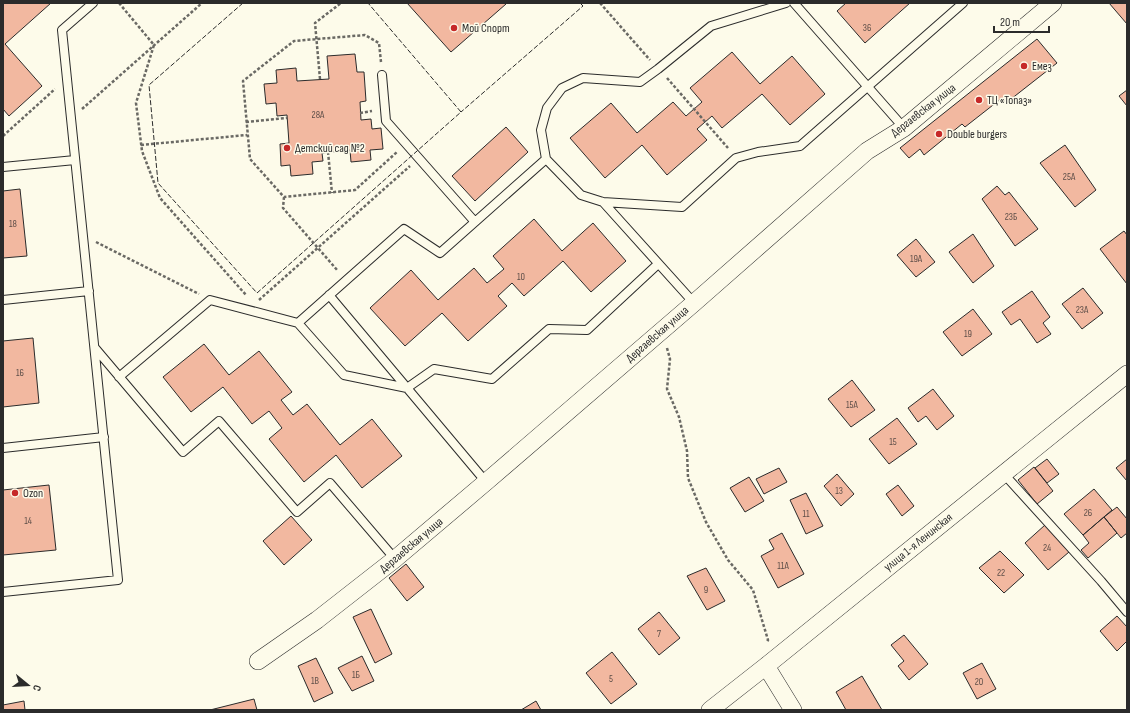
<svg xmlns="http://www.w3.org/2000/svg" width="1130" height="713" font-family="'Sofia Sans Condensed',sans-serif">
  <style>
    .building { fill: #f2b8a0; stroke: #2b2b2b }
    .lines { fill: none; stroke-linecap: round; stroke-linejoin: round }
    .service-casing { stroke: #2b2b2b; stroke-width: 10 }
    .minor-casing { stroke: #2b2b2b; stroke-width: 18 }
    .path { stroke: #6a6964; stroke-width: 2.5; stroke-dasharray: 3 2; stroke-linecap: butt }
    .service { stroke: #fdfbea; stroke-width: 8 }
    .minor { stroke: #fdfbea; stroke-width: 17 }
    .fence { stroke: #2b2b2b; stroke-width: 1; stroke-dasharray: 5 2; stroke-linecap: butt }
    .poi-dot { fill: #c62828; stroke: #fdfbea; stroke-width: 1.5 }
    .labels { text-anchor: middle; stroke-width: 3; stroke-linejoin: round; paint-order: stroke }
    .number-label { font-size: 10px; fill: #5d4e48 }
    .poi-label { font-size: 12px; fill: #2b2b2b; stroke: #fdfbea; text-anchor: start }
    .street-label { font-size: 12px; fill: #2b2b2b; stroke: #fdfbea }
  </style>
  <rect width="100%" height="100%" fill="#fdfbea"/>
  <path class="building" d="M 3,3 L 51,3 L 5,44 L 42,86 L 9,116 L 3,109 Z
    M 407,3 L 505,3 L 506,4 L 451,52 Z
    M 846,3 L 910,3 L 865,43 L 837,11 Z
    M 1109,3 L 1127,3 L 1127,24 Z
    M 1037,39 L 1057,63 L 1006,103 L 1002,98 L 965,127 L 962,124 L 924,155 L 920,149 L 909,158 L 900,148 Z
    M 732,52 L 760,84 L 792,56 L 825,94 L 790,125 L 762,94 L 722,128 L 712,116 L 697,129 L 707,140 L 667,175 L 642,145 L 605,178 L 570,138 L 611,103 L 637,133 L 673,102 L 686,116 L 702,102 L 690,88 Z
    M 355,54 L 357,72 L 364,72 L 366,101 L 360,102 L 361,120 L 371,119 L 372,129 L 381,128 L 383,149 L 370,150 L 371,160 L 351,162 L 350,150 L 322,153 L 323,161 L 312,162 L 313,174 L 291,176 L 290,165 L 281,166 L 280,144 L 289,143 L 287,115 L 277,116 L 276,103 L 266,104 L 264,84 L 277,83 L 276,70 L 296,68 L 297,81 L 329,79 L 327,56 Z
    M 1127,90 L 1127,106 L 1119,96 Z
    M 506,127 L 528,152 L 475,201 L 452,176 Z
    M 1065,145 L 1096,190 L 1075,207 L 1040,163 Z
    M 997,186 L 1005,195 L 1009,192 L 1038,229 L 1015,246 L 982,199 Z
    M 20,189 L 27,256 L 3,258 L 3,191 Z
    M 534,219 L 562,251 L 593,223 L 626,261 L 591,292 L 563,261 L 524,296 L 512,283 L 498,296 L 507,306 L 468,341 L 442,313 L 405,346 L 370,308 L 411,270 L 438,300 L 474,268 L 487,283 L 504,269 L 493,256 Z
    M 1124,231 L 1127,235 L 1127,284 L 1100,249 Z
    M 973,234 L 994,266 L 973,283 L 949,252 Z
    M 916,239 L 935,262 L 916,277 L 897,255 Z
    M 1083,288 L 1103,313 L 1082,329 L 1062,304 Z
    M 1032,291 L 1050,317 L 1043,323 L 1051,334 L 1037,343 L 1020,319 L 1011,325 L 1002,312 Z
    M 973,309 L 992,334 L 962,356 L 943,332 Z
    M 33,338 L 39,403 L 3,407 L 3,341 Z
    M 204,344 L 229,375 L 259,351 L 292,392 L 281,400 L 293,415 L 307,404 L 340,445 L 372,419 L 402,456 L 362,488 L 336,455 L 304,482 L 269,439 L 282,428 L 269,411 L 252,424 L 223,387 L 191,412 L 163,377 Z
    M 852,380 L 875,410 L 851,427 L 828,399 Z
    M 933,389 L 954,416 L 937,430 L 926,416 L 918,422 L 908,408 Z
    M 897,418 L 917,444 L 889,464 L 869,439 Z
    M 1047,459 L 1059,474 L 1047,483 L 1035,468 Z
    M 1127,459 L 1127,481 L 1116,468 Z
    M 1034,467 L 1053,491 L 1037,504 L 1018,480 Z
    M 779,468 L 787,482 L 764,494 L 756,479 Z
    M 837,474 L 854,494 L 841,506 L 824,486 Z
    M 749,477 L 764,501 L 745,512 L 730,488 Z
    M 49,485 L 56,550 L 3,555 L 3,490 Z
    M 898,485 L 914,506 L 902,516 L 886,494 Z
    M 1094,489 L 1112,510 L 1083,535 L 1064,514 Z
    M 806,493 L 823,526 L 806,534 L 790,500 Z
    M 1117,507 L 1127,519 L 1127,533 L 1121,538 L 1104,517 Z
    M 291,516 L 312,540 L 284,565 L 263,541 Z
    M 1104,517 L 1117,533 L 1088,558 L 1081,550 L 1089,543 L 1083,535 Z
    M 1045,525 L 1069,552 L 1048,570 L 1025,543 Z
    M 782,533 L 804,574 L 778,588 L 761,556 L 774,549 L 769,540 Z
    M 1000,551 L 1024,575 L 1004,593 L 979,568 Z
    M 406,564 L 424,587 L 407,601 L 389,578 Z
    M 706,568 L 725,601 L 707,610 L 687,576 Z
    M 371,609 L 392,654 L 375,663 L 353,617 Z
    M 659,612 L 680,638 L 659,655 L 638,629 Z
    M 1117,616 L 1127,627 L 1127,641 L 1117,651 L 1100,631 Z
    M 904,635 L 928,664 L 909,680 L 898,666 L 904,661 L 891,645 Z
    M 612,652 L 637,684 L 611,704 L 586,673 Z
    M 362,656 L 374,681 L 352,691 L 338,668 Z
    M 316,658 L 333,693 L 314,702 L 298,666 Z
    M 982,663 L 996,689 L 977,699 L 963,673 Z
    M 862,676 L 882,710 L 846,710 L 836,692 Z
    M 254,699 L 257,710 L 210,710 Z
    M 24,701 L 25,710 L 3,710 L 3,705 Z
    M 536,701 L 541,710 L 521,710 Z"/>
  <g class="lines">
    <defs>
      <path id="service" d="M 786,3 L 711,26 L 658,69 L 640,82 L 583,78 L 562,88 L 547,108 L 541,130 L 546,159 L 581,195 L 603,202 L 682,207 L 736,158 L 758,152 L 800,146 L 963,3
        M 794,3 L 904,128
        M 382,75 L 386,121 L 475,222
        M 3,167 L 75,160
        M 603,202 L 694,303
        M 329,295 L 486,482
        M 3,300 L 89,291
        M 298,323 L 404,229 L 440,253 L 546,159
        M 95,348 L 183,452 L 219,421 L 297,512 L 330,483 L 395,559
        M 119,377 L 210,300 L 298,323 L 344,375 L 407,388 L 434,369 L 492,379 L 549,329 L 587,330 L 658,264
        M 3,448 L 104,437
        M 1003,473 L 1101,581 L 1127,612
        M 3,592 L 118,580 L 62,30 L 93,3"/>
      <path id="minor" d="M 258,661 L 317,620 L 395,559 L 486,482 L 694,303 L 867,151 L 904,128 L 1053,3
        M 766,666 L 793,710
        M 710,710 L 766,666 L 1127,374"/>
    </defs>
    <use href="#service" class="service-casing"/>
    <use href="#minor" class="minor-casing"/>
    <path class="path" d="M 119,3 L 154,45 L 136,103 L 142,151 L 160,198 L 246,295
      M 600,3 L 650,60
      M 381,62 L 379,43 L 365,35 L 294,41 L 243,81 L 250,159 L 284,197 L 355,190 L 397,152
      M 667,78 L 728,148
      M 320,79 L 315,23 L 341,3
      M 82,109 L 202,3
      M 360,113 L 372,111
      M 246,122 L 287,118
      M 3,136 L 55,89
      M 141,145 L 247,135
      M 328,152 L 332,193
      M 284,197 L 283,208 L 338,271
      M 96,242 L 199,294
      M 259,300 L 410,166
      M 667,348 L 670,359 L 667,389 L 679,417 L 687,451 L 688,478 L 706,522 L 728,560 L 753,590 L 768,640 L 767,643"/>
    <use href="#service" class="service"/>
    <use href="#minor" class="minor"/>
    <path class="fence" d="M 243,3 L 149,85 L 158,183 L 257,293 L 461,112 L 368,3
      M 460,111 L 461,112 L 583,6 L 580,3"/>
  </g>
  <g class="poi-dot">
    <circle cx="454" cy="28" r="4"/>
    <circle cx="1024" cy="66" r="4"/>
    <circle cx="979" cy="100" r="4"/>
    <circle cx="939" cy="134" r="4"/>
    <circle cx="287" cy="148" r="4"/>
    <circle cx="15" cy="493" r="4"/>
  </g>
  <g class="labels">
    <g class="number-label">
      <text x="867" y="31">36</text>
      <text x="318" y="118">28А</text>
      <text x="1069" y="180">25А</text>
      <text x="1011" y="220">23Б</text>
      <text x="13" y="227">18</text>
      <text x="916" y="262">19А</text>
      <text x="521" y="280">10</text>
      <text x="1082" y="313">23А</text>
      <text x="968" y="337">19</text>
      <text x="20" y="376">16</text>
      <text x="852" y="408">15А</text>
      <text x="893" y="445">15</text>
      <text x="839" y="494">13</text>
      <text x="1088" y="516">26</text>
      <text x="806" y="517">11</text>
      <text x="28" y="524">14</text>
      <text x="1047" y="551">24</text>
      <text x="783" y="569">11А</text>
      <text x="1001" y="576">22</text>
      <text x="706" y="593">9</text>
      <text x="659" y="637">7</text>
      <text x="356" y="678">1Б</text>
      <text x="611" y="682">5</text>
      <text x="315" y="684">1В</text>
      <text x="979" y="685">20</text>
    </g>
    <g class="poi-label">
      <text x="462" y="32">Мой Спорт</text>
      <text x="1032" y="70">Емез</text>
      <text x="987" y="104">ТЦ «Топаз»</text>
      <text x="947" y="138">Double burgers</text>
      <text x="295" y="152">Детский сад №2</text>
      <text x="23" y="497">Ozon</text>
    </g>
    <g class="street-label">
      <text transform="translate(923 110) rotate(-38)" y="4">Дергаевская улица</text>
      <text transform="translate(657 334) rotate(-41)" y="4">Дергаевская улица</text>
      <text transform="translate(918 542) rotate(-39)" y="4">улица 1-я Ленинская</text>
      <text transform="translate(411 545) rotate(-40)" y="4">Дергаевская улица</text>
    </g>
  </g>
  <rect width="1130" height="713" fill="none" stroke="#2b2b2b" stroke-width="8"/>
  <g transform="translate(28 685) rotate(108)" stroke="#fdfbea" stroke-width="3" paint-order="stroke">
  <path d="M0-3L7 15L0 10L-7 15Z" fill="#2b2b2b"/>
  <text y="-6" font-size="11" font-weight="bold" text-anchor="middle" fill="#2b2b2b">С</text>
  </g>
  <path d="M994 26v6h55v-6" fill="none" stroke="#2b2b2b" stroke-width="2"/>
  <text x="1000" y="26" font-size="12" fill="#2b2b2b" stroke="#fdfbea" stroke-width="3" paint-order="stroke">20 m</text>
</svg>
